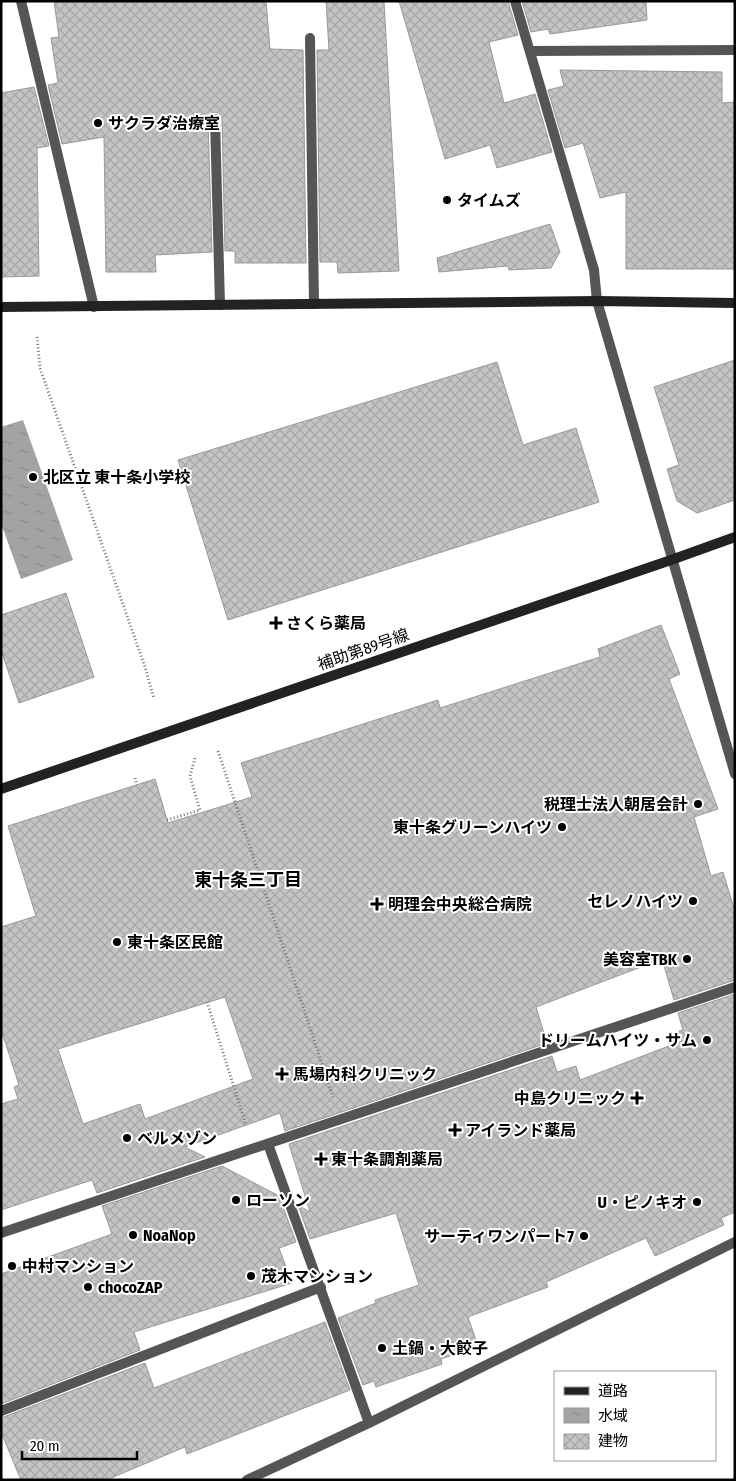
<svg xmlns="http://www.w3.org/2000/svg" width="736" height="1481" font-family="'Fira Sans Condensed','Noto Sans JP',sans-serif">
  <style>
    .water { fill: url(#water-ripples) }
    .building { fill: url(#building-cross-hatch); stroke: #999; fill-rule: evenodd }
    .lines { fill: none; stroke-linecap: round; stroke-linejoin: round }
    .path { stroke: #777; stroke-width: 3; stroke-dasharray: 1 2.5; stroke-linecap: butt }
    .lane { stroke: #555; stroke-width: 10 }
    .street { stroke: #555; stroke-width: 10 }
    .secondary { stroke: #222; stroke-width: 10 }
    .poi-dot { fill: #000; stroke: #fff; stroke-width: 2 }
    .labels { text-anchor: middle; stroke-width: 4; stroke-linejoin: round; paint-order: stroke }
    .poi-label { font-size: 16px; font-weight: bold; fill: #000; stroke: #fff; text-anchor: start }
    .street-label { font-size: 16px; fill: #000; stroke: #fff }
    .neighbourhood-label { font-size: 18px; font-weight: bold; fill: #000; stroke: #fff }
  </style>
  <defs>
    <pattern id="water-ripples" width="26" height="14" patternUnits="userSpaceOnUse" patternTransform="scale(1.25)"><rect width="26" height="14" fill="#a3a3a3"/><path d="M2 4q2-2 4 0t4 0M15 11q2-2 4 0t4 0" fill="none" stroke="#8b8b8b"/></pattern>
    <pattern id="building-cross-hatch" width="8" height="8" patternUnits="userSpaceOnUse" patternTransform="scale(1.25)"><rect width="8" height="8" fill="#c4c4c4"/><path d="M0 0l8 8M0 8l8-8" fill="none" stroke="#a7a7a7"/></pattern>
  </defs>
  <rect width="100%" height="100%" fill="#fff"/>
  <path class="water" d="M 23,420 L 73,560 L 21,579 L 1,523 L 1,427 Z"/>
  <path class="building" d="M 54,1 L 266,1 L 270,49 L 303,50 L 306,263 L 235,263 L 235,251 L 225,251 L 222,119 L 219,113 L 214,112 L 209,115 L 208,119 L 212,252 L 155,255 L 156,272 L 106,272 L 104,137 L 62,144 L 48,85 L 58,83 L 51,38 L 59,37 Z
    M 326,1 L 384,1 L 399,271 L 338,273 L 337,262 L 320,262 L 317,50 L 329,50 Z
    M 399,1 L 508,1 L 518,35 L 489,42 L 504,103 L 535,94 L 552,152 L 497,168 L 490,145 L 445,159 Z
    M 522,1 L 646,1 L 647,20 L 550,34 L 548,29 L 531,32 Z
    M 560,70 L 722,72 L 722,103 L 735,102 L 735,269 L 626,269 L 626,192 L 600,198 L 583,143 L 565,148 L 548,90 L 564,86 Z
    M 34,87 L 49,146 L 37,148 L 39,276 L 1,277 L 1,93 Z
    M 550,224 L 560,252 L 551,268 L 509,270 L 508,266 L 439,272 L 437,258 Z
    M 735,360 L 735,500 L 697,513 L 677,501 L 667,469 L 679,465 L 654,387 Z
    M 497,362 L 523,445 L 576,428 L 599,502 L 228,620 L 178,460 Z
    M 66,593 L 94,677 L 19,703 L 1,650 L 1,615 Z
    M 661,625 L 680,674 L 669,679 L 718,809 L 694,817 L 711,876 L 723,872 L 735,912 L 735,980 L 674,1000 L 662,959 L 536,1007 L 547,1043 L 285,1131 L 280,1113 L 185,1147 L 205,1157 L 97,1193 L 92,1180 L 1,1210 L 1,1104 L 18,1099 L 14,1087 L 19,1085 L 1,1029 L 1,927 L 36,916 L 8,826 L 155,779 L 168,823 L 252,797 L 241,763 L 438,700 L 440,708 L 600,657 L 598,649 ZM 225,997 L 253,1079 L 145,1119 L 140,1104 L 83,1124 L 58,1049 Z
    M 735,994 L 735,1212 L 721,1218 L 724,1225 L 655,1256 L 646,1238 L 546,1282 L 548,1287 L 468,1317 L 478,1346 L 441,1359 L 442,1364 L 376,1387 L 374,1381 L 363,1385 L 338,1318 L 376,1303 L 375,1300 L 419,1285 L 396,1213 L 310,1239 L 298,1205 L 310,1212 L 289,1144 L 552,1056 L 557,1072 L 576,1066 L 580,1080 L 682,1041 L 679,1031 L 683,1030 L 678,1013 Z
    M 222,1166 L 279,1196 L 296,1242 L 279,1248 L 292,1283 L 134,1332 L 140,1350 L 1,1404 L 1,1274 L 112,1234 L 102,1206 Z
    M 325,1322 L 350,1390 L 187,1454 L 185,1447 L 106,1480 L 21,1480 L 1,1432 L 1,1418 L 145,1363 L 154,1388 Z"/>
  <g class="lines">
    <path class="path" d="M 37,337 L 40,368 L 145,667 L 154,699
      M 218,751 L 333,1097
      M 135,778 L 137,785
      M 167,820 L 200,810 L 190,776 L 195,758
      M 207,1002 L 246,1125"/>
    <path class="lane" d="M 310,38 L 314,304
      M 215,119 L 220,305
      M 1,1411 L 321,1287"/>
    <path class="street" d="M 21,1 L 94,307
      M 515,1 L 594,270 L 597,301 L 735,774
      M 530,51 L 735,50
      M 268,1144 L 369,1423
      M 1,1233 L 735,987
      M 247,1480 L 369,1423 L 735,1242"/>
    <path class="secondary" d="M 1,307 L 597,301 L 735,303
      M 1,789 L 671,560 L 735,537"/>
  </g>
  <g class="poi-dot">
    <circle cx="98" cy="123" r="5"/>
    <circle cx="447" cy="200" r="5"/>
    <circle cx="33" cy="477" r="5"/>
    <path d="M273.5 615.5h5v5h5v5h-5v5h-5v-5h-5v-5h5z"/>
    <circle cx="698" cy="804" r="5"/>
    <circle cx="562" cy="827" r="5"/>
    <circle cx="693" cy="901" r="5"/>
    <path d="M374.5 896.5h5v5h5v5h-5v5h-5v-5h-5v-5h5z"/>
    <circle cx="117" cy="942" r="5"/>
    <circle cx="687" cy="959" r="5"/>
    <circle cx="707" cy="1040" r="5"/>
    <path d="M279.5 1066.5h5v5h5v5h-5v5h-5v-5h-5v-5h5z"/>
    <path d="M634.5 1090.5h5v5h5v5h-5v5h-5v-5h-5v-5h5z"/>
    <path d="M452.5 1122.5h5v5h5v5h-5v5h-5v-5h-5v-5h5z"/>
    <circle cx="127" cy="1138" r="5"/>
    <path d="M318.5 1151.5h5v5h5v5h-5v5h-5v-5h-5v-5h5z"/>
    <circle cx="236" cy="1200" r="5"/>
    <circle cx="697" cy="1202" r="5"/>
    <circle cx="133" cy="1235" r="5"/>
    <circle cx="584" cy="1236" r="5"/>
    <circle cx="12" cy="1266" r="5"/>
    <circle cx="251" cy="1276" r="5"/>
    <circle cx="88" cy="1287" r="5"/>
    <circle cx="382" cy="1348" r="5"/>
  </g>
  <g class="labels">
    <g class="poi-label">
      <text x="108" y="129">サクラダ治療室</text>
      <text x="457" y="206">タイムズ</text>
      <text x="43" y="483">北区立 東十条小学校</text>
      <text x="286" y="629">さくら薬局</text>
      <text x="688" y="810" text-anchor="end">税理士法人朝居会計</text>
      <text x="552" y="833" text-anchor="end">東十条グリーンハイツ</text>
      <text x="683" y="907" text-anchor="end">セレノハイツ</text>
      <text x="388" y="910">明理会中央総合病院</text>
      <text x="127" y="948">東十条区民館</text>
      <text x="677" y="965" text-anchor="end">美容室TBK</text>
      <text x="697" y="1046" text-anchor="end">ドリームハイツ・サム</text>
      <text x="293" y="1080">馬場内科クリニック</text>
      <text x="626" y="1104" text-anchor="end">中島クリニック</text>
      <text x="465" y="1136">アイランド薬局</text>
      <text x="137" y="1144">ベルメゾン</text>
      <text x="331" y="1165">東十条調剤薬局</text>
      <text x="246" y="1206">ローソン</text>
      <text x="687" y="1208" text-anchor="end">U・ピノキオ</text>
      <text x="143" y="1241">NoaNop</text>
      <text x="574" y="1242" text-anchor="end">サーティワンパート7</text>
      <text x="22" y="1272">中村マンション</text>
      <text x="261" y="1282">茂木マンション</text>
      <text x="98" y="1293">chocoZAP</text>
      <text x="392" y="1354">土鍋・大餃子</text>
    </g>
    <g class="street-label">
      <text transform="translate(363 649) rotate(-19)" y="6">補助第89号線</text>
    </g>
    <g class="neighbourhood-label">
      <text x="248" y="886">東十条三丁目</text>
    </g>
  </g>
  <rect width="736" height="1481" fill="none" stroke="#000000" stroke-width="5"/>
  <rect x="554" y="1371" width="162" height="90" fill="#ffffff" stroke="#999999"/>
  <rect x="564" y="1387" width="25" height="8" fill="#222222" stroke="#999999"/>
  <text x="598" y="1396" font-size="15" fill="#000000">道路</text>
  <rect x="564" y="1408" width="25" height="15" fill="url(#water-ripples)" stroke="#999999"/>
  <text x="598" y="1421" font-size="15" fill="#000000">水域</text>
  <rect x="564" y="1434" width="25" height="15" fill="url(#building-cross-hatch)" stroke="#999999"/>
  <text x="598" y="1446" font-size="15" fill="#000000">建物</text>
  <path d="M22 1451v8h115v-8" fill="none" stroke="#000000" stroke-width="2.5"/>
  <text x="30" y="1451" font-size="15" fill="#000000" stroke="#ffffff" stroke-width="4" paint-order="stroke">20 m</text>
</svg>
